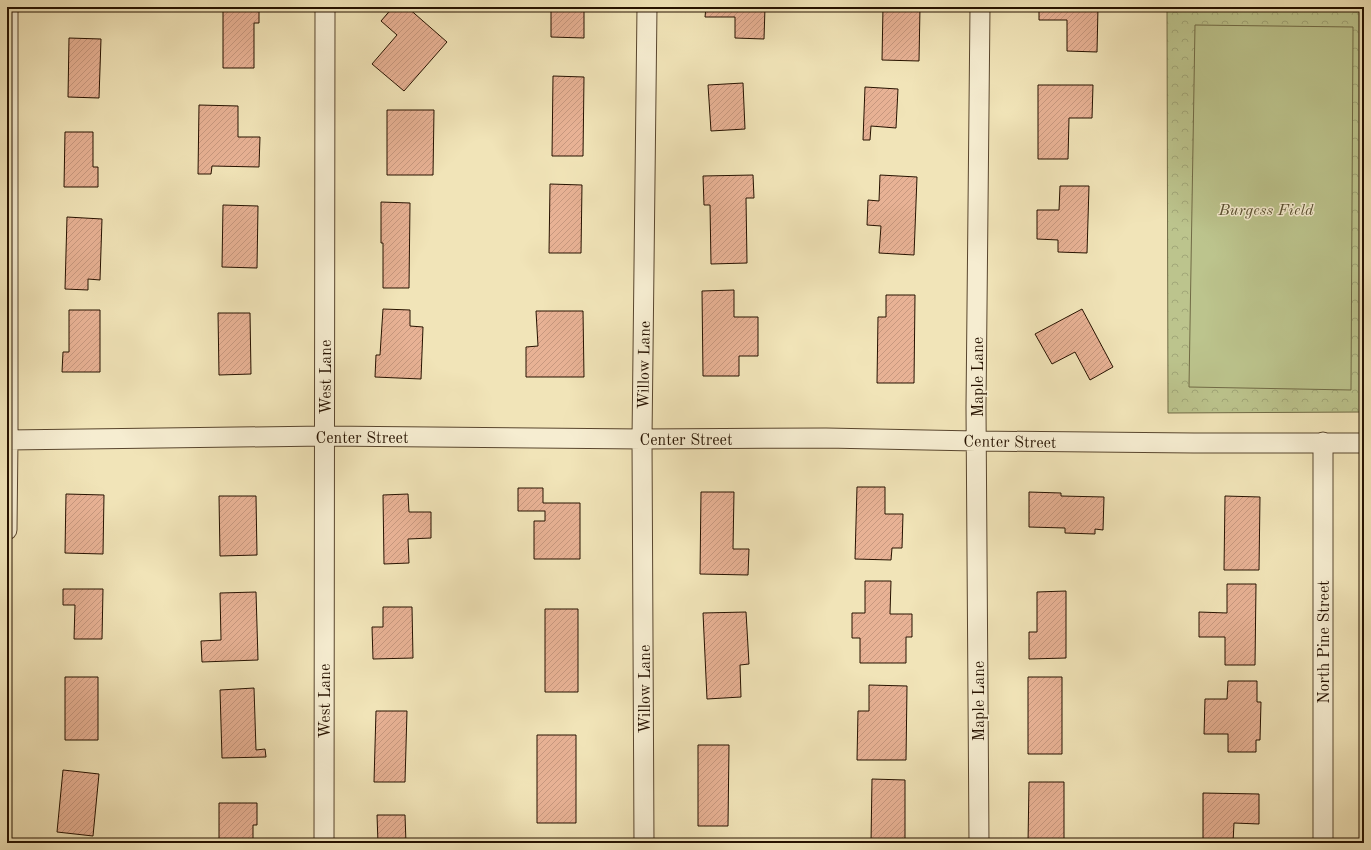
<svg xmlns="http://www.w3.org/2000/svg" width="1371" height="850" font-family="'Old Standard TT',serif">
  <style>
    .park { fill: url(#park-crowns); stroke: #716b46 }
    .garden { fill: #bcc48d; stroke: #716b46 }
    .building { fill: url(#building-hatch); stroke: #261200 }
    .lines { fill: none; stroke-linecap: round; stroke-linejoin: round }
    .minor-casing { stroke: #59462e; stroke-width: 21 }
    .minor { stroke: #f6edd1; stroke-width: 19 }
    .labels { text-anchor: middle; stroke-width: 3; stroke-linejoin: round; paint-order: stroke }
    .park-label { font-size: 16px; font-style: italic; fill: #5a5031; stroke: #f6edd1 }
    .street-label { font-size: 16px; fill: #261200; stroke: #f6edd1 }
  </style>
  <defs>
    <pattern id="park-crowns" width="20" height="18" patternUnits="userSpaceOnUse"><rect width="20" height="18" fill="#bcc48d"/><path d="M2 6a3 3 0 1 1 6 0M12 15a3 3 0 1 1 6 0" fill="none" stroke="#a1a778"/></pattern>
    <pattern id="building-hatch" width="6" height="6" patternUnits="userSpaceOnUse"><rect width="6" height="6" fill="#e8b295"/><path d="M-1 1l2-2M0 6l6-6M5 7l2-2" fill="none" stroke="#c7987f"/></pattern>
  </defs>
  <rect width="100%" height="100%" fill="#f1e4b8"/>
  <filter id="stains"><feTurbulence type="fractalNoise" baseFrequency=".005" numOctaves="4"/><feColorMatrix values="0 0 0 0 .2 0 0 0 0 .09 0 0 0 0 .02 0 0 0 .5 -.17"/></filter>
  <radialGradient id="worn" r=".72"><stop offset=".6" stop-color="#630" stop-opacity="0"/><stop offset="1" stop-color="#630" stop-opacity=".3"/></radialGradient>
  <path class="park" d="M 1167,7 L 1364,7 L 1364,412 L 1168,413 Z"/>
  <path class="garden" d="M 1195,25 L 1353,27 L 1351,390 L 1189,387 Z"/>
  <path class="building" d="M 70,7 L 103,7 L 103,9 L 70,9 Z
    M 223,7 L 259,7 L 259,23 L 254,23 L 254,68 L 223,68 Z
    M 393,7 L 407,7 L 447,42 L 404,91 L 372,64 L 397,35 L 381,21 Z
    M 706,7 L 765,7 L 764,39 L 735,38 L 735,17 L 705,17 Z
    M 883,7 L 920,7 L 919,61 L 882,60 Z
    M 1039,7 L 1098,7 L 1097,52 L 1067,51 L 1067,20 L 1039,20 Z
    M 551,9 L 584,10 L 584,38 L 551,37 Z
    M 69,38 L 101,39 L 99,98 L 68,97 Z
    M 553,76 L 584,77 L 583,156 L 552,156 Z
    M 743,83 L 745,129 L 711,131 L 708,85 Z
    M 1038,85 L 1093,85 L 1092,118 L 1069,118 L 1068,159 L 1038,159 Z
    M 865,87 L 898,89 L 896,128 L 871,126 L 870,140 L 863,140 Z
    M 199,105 L 238,106 L 238,137 L 260,137 L 259,167 L 212,166 L 211,174 L 198,174 Z
    M 387,110 L 434,110 L 433,175 L 387,175 Z
    M 65,132 L 93,132 L 93,167 L 98,167 L 98,187 L 64,187 Z
    M 753,175 L 754,198 L 746,198 L 747,263 L 711,264 L 710,205 L 704,205 L 703,176 Z
    M 880,175 L 917,177 L 914,255 L 879,253 L 881,226 L 867,225 L 868,200 L 879,201 Z
    M 550,184 L 582,185 L 581,253 L 549,253 Z
    M 1060,186 L 1089,186 L 1087,253 L 1058,252 L 1058,240 L 1037,239 L 1037,210 L 1059,210 Z
    M 381,202 L 410,203 L 409,288 L 383,288 L 383,243 L 381,243 Z
    M 223,205 L 258,206 L 257,268 L 222,267 Z
    M 67,217 L 102,219 L 100,280 L 88,279 L 88,290 L 65,289 Z
    M 734,290 L 734,317 L 758,317 L 758,356 L 739,356 L 739,376 L 703,376 L 702,291 Z
    M 886,295 L 915,295 L 914,383 L 877,383 L 878,317 L 886,317 Z
    M 383,309 L 410,310 L 410,326 L 423,327 L 421,379 L 375,377 L 376,355 L 380,355 Z
    M 1082,309 L 1113,367 L 1090,380 L 1075,352 L 1052,364 L 1035,334 Z
    M 69,310 L 100,310 L 100,372 L 62,372 L 63,352 L 69,352 Z
    M 536,311 L 583,311 L 584,377 L 526,377 L 526,347 L 538,346 Z
    M 218,313 L 250,313 L 251,374 L 219,375 Z
    M 857,487 L 885,487 L 885,514 L 903,514 L 902,548 L 892,548 L 891,560 L 855,559 Z
    M 518,488 L 543,488 L 543,503 L 580,503 L 580,559 L 534,559 L 534,521 L 545,521 L 545,511 L 518,511 Z
    M 701,492 L 734,492 L 733,549 L 749,549 L 748,575 L 700,574 Z
    M 1029,492 L 1061,493 L 1061,496 L 1104,497 L 1103,530 L 1095,529 L 1095,534 L 1065,533 L 1065,528 L 1029,527 Z
    M 66,494 L 104,495 L 103,554 L 65,553 Z
    M 408,494 L 409,512 L 431,512 L 431,538 L 408,539 L 409,563 L 384,564 L 383,495 Z
    M 219,496 L 256,496 L 257,555 L 220,556 Z
    M 1225,496 L 1260,497 L 1259,570 L 1224,570 Z
    M 865,581 L 891,581 L 890,614 L 912,614 L 912,637 L 906,637 L 906,663 L 860,663 L 860,638 L 852,638 L 852,613 L 865,613 Z
    M 1227,584 L 1256,584 L 1255,665 L 1225,665 L 1225,637 L 1199,637 L 1199,612 L 1227,613 Z
    M 63,589 L 103,589 L 102,639 L 74,639 L 75,605 L 63,605 Z
    M 1066,591 L 1066,658 L 1029,659 L 1029,632 L 1037,632 L 1037,592 Z
    M 256,592 L 258,660 L 202,662 L 201,641 L 221,640 L 220,593 Z
    M 383,607 L 412,607 L 413,658 L 373,659 L 372,627 L 383,627 Z
    M 545,609 L 578,609 L 578,692 L 545,692 Z
    M 746,612 L 749,664 L 740,665 L 741,697 L 707,699 L 703,613 Z
    M 65,677 L 98,677 L 98,740 L 65,740 Z
    M 1028,677 L 1062,677 L 1062,754 L 1028,754 Z
    M 1228,681 L 1257,681 L 1257,702 L 1261,702 L 1260,740 L 1256,740 L 1256,752 L 1228,752 L 1228,734 L 1204,734 L 1205,699 L 1227,699 Z
    M 869,685 L 907,686 L 906,760 L 857,760 L 858,711 L 869,711 Z
    M 254,688 L 256,750 L 265,749 L 266,757 L 222,758 L 220,690 Z
    M 376,711 L 407,711 L 405,782 L 374,782 Z
    M 537,735 L 576,735 L 576,823 L 537,823 Z
    M 698,745 L 729,745 L 728,826 L 698,826 Z
    M 63,770 L 99,774 L 93,836 L 57,832 Z
    M 872,779 L 905,780 L 905,843 L 871,843 Z
    M 1029,782 L 1064,782 L 1064,843 L 1028,843 Z
    M 1203,793 L 1259,794 L 1259,824 L 1234,823 L 1233,843 L 1203,843 Z
    M 219,803 L 257,803 L 257,825 L 253,825 L 253,843 L 219,843 Z
    M 377,815 L 405,815 L 406,843 L 378,843 Z"/>
  <g class="lines">
    <defs>
      <path id="minor" d="M 8,440 L 325,436 L 642,439 L 826,438 L 976,441 L 1194,443 L 1364,443
        M 1323,442 L 1323,843
        M 7,530 L 8,440 L 8,7
        M 324,843 L 325,7
        M 644,843 L 642,439 L 647,7
        M 979,843 L 976,408 L 980,7"/>
    </defs>
    <use href="#minor" class="minor-casing"/>
    <use href="#minor" class="minor"/>
  </g>
  <g class="labels">
    <g class="park-label">
      <text x="1266" y="215">Burgess Field</text>
    </g>
    <g class="street-label">
      <text transform="translate(643 365) rotate(-89)" y="6">Willow Lane</text>
      <text transform="translate(325 377) rotate(-90)" y="6">West Lane</text>
      <text transform="translate(977 377) rotate(-90)" y="6">Maple Lane</text>
      <text x="362" y="443">Center Street</text>
      <text x="686" y="445">Center Street</text>
      <text transform="translate(1010 441) rotate(1)" y="6">Center Street</text>
      <text transform="translate(1323 642) rotate(-90)" y="6">North Pine Street</text>
      <text transform="translate(644 689) rotate(-90)" y="6">Willow Lane</text>
      <text transform="translate(324 701) rotate(-90)" y="6">West Lane</text>
      <text transform="translate(978 701) rotate(-90)" y="6">Maple Lane</text>
    </g>
  </g>
  <rect width="1371" height="850" fill="none" stroke="#f1e4b8" stroke-width="24"/>
  <rect x="8" y="8" width="1355" height="834" fill="none" stroke="#261200" stroke-width="2"/>
  <rect x="12" y="12" width="1347" height="826" fill="none" stroke="#261200"/>
  <rect width="100%" height="100%" filter="url(#stains)"/>
  <rect width="100%" height="100%" fill="url(#worn)"/>
</svg>
